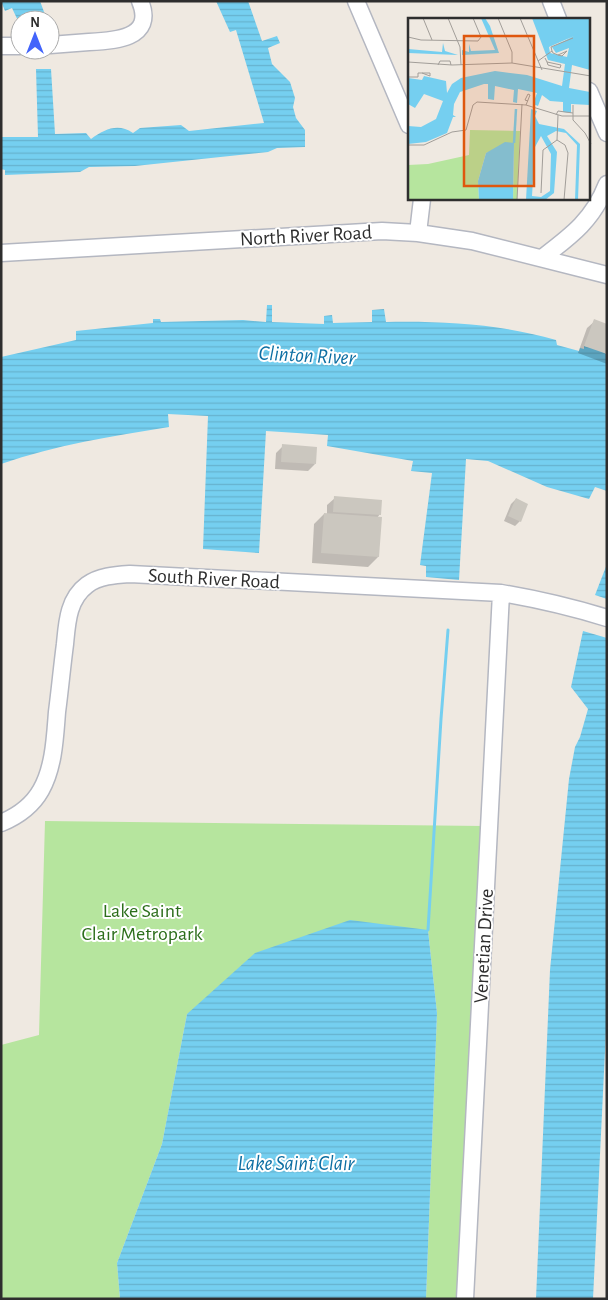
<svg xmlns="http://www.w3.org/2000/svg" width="608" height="1300" font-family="'Alegreya Sans',sans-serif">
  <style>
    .park { fill: #b6e59e }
    .water { fill: url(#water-rules) }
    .shadow { fill: #0003 }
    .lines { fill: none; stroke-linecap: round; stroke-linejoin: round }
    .stream { stroke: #75cff0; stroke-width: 3 }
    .building { fill: #cbc7bf }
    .minor-casing { stroke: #b4b7c1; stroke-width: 19 }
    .minor { stroke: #fff; stroke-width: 16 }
    .labels { text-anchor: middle; stroke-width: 4; stroke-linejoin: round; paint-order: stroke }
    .street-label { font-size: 20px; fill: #2e2e2e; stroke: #fff }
    .park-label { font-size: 20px; fill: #2c6e1b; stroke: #fff }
    .water-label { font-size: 21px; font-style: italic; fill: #0d6fa3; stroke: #fff }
    .inset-river { fill: none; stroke: #75cff0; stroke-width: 2.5 }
    .inset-road { fill: none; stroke: #a29e99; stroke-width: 1 }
    .view { fill: #df570e; fill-opacity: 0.15; stroke: #df570e; stroke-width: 2.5 }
    .inset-edge { fill: none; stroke: #2e2e2e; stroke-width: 2.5 }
  </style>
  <defs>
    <pattern id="water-rules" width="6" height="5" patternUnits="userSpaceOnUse" patternTransform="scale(1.25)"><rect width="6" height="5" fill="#75cff0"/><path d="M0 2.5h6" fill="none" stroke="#66b2ce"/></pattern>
  </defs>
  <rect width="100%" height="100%" fill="#efe9e1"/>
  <path class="park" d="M 45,821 L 484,826 L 462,1299 L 426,1299 L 437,1013 L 428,930 L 187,1014 L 162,1144 L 117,1263 L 120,1299 L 1,1299 L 1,1045 L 39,1035 Z"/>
  <path class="water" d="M 1,1 L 40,1 L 47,20 L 20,20 L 20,25 L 12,8 L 5,11 Z
    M 216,1 L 248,1 L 262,41 L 277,36 L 280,43 L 268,48 L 272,64 L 290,82 L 295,98 L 293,107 L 296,118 L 305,130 L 305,147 L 277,148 L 268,152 L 135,166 L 89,167 L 80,172 L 5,175 L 5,170 L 1,169 L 1,137 L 38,137 L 36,69 L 51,69 L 55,134 L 86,133 L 91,139 C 105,129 118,123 133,133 L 140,128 L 181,125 L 189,131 L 264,123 L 236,30 L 230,32 Z
    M 267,305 L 272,305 L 272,322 L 324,324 L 324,316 L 332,315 L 333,323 L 372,322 L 372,310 L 384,309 L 386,322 C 444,321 500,324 556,340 L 557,345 L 579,351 L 580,348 L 584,349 L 584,346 L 601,350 L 607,355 L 607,491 L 595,487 L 589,499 L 547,487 L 488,461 L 466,459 L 459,580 L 426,577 L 426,566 L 420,565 L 432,473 L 411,471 L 413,461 L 327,446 L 328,435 L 266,431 L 259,553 L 203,549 L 208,416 L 168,414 L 169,427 C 112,436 56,445 1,464 L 1,357 L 76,340 L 76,331 L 153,323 L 153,319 L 160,319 L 161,322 L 243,320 L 266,322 Z
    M 607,564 L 607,599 L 595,595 Z
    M 583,631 L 607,638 L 607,1010 L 593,1299 L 536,1299 L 550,970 L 569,779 L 575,747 L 580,737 L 588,709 L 571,687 Z
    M 350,920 L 428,930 L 437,1013 L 426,1299 L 120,1299 L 117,1263 L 162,1144 L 187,1014 L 255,953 Z"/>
  <path class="shadow" d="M 595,321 L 607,325 L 607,364 L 578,353 L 587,328 Z
    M 283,446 L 315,464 L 308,471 L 275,469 L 276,453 Z
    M 335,498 L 380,514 L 377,518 L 378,557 L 368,567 L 312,563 L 314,524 L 324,514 L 327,514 L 327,505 Z
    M 516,499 L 520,521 L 515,526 L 504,521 L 511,504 Z"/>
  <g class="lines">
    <path class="stream" d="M 428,930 L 441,719 L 448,630"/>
  </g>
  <path class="building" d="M 594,319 L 607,324 L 607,354 L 584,346 Z
    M 282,444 L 317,447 L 316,464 L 281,462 Z
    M 334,496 L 382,500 L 381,515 L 333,512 Z
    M 516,498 L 528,504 L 521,522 L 508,516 Z
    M 324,513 L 382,517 L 379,557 L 321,553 Z"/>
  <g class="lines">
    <defs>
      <path id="minor" d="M 356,1 L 409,125
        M 551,1 L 558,19
        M 50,45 C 63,44 76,43 89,42 C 113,41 156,39 140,1
        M 1,46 L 20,46
        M 589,91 L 607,133
        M 418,233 L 422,199
        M 1,253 L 382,231 L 418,233 L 472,241 L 607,275
        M 542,258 C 571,236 593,220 607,184
        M 1,823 C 18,816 32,806 41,790 C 54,767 55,737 57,712 C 60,689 62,667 65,644 C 67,623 68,599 87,585 C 99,576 115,575 130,574 L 501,593 C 537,599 571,607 607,618
        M 465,1299 L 501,593"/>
    </defs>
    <use href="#minor" class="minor-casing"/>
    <use href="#minor" class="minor"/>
  </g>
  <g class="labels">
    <g class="street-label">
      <text transform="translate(306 235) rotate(-3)" y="7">North River Road</text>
      <text transform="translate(214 578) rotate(3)" y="7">South River Road</text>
      <text transform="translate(483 946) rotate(-87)" y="7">Venetian Drive</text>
    </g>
    <g class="park-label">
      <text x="142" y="917">Lake Saint<tspan x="142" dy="23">Clair Metropark</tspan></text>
    </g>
    <g class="water-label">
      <text transform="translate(307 355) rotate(3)" y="7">Clinton River</text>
      <text x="296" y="1170">Lake Saint Clair</text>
    </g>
  </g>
  <g transform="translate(408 18)">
    <rect width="182" height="182" fill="#efe9e1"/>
    <path d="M 62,112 L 112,113 L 109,182 L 105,182 L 106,125 L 78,135 L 70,163 L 71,182 L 0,182 L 0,147 L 20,146 L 61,137 Z" fill="#b6e59e"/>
    <path d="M 73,0 L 77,0 L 82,8 L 91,35 L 54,37 L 54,32 L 61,34 L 61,26 L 63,33 L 87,32 ZM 124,0 L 182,0 L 182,52 L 164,47 L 161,70 L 182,74 L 182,87 L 163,86 L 163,95 L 155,94 L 155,84 L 142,83 L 134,77 L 130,88 L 125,86 L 129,75 L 110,71 L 109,85 L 105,84 L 106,72 L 87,68 L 86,82 L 80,81 L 80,66 L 76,66 L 52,74 L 46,86 L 45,97 L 48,99 L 45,99 L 39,115 L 18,124 L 0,126 L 0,108 L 13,109 L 28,101 L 35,83 L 16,76 L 7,90 L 0,86 L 0,60 L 14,62 L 16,58 L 38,63 L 39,75 L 44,66 L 53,60 L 87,53 L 119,57 L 154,68 L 157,46 L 140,42 ZM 166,18 L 144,29 L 148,35 L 161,30 L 159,39 L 142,35 L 141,29 ZM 35,25 L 37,33 L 50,37 L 0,35 L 0,31 L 34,34 ZM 123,91 L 129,93 L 127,98 L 131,106 L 156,111 L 172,126 L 170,182 L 167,182 L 169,127 L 158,115 L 148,113 L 139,118 L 149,134 L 146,175 L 137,182 L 118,182 ZM 133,118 L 143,136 L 142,173 L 133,179 L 124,178 L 127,129 ZM 97,124 L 106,125 L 105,182 L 71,182 L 70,163 L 78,135 Z" fill="#75cff0" fill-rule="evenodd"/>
    <path class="inset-river" d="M 106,125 L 108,91"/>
    <path class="inset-road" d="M 15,0 L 24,22M 40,0 L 52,29 L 53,47M 90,0 L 104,34 L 104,45M 112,0 L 134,52M 0,19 L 13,22 L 70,23 L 73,19 L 65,0M 144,33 L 143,29 L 165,20M 137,40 L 139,44 L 140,47 L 152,50 L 153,47 L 139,44M 130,43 L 144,33 L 145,35 L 150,37 L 154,38 L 159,33 L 150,37M 0,44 L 44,47 L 104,45 L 183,58M 30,47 L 32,43 L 42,43 L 43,47M 0,59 L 10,59 L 10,55 L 22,55 L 22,58 L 14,55M 118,87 L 122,77 L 120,76 L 117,82 L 120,83M 165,87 L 165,102 L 177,115 L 183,126M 148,97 L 150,93 L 165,95M 149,122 L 150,97M 0,127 L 16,127 L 44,114 L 58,112 L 65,87 L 69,84 L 118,87 L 154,98 L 183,98M 133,175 L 135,132 L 149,122 L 157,127 L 160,135 L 156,182M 109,182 L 114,86"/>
    <path class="view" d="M 56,18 L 126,18 L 126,168 L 56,168 Z"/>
    <rect width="182" height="182" class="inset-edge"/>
  </g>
  <rect width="608" height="1300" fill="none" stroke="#2e2e2e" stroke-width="5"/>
  <g transform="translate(35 35)"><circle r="24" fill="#ffffff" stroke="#ababab"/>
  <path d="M0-4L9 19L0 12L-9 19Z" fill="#4264fb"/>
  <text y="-8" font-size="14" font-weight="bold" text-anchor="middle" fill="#2e2e2e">N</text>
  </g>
</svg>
